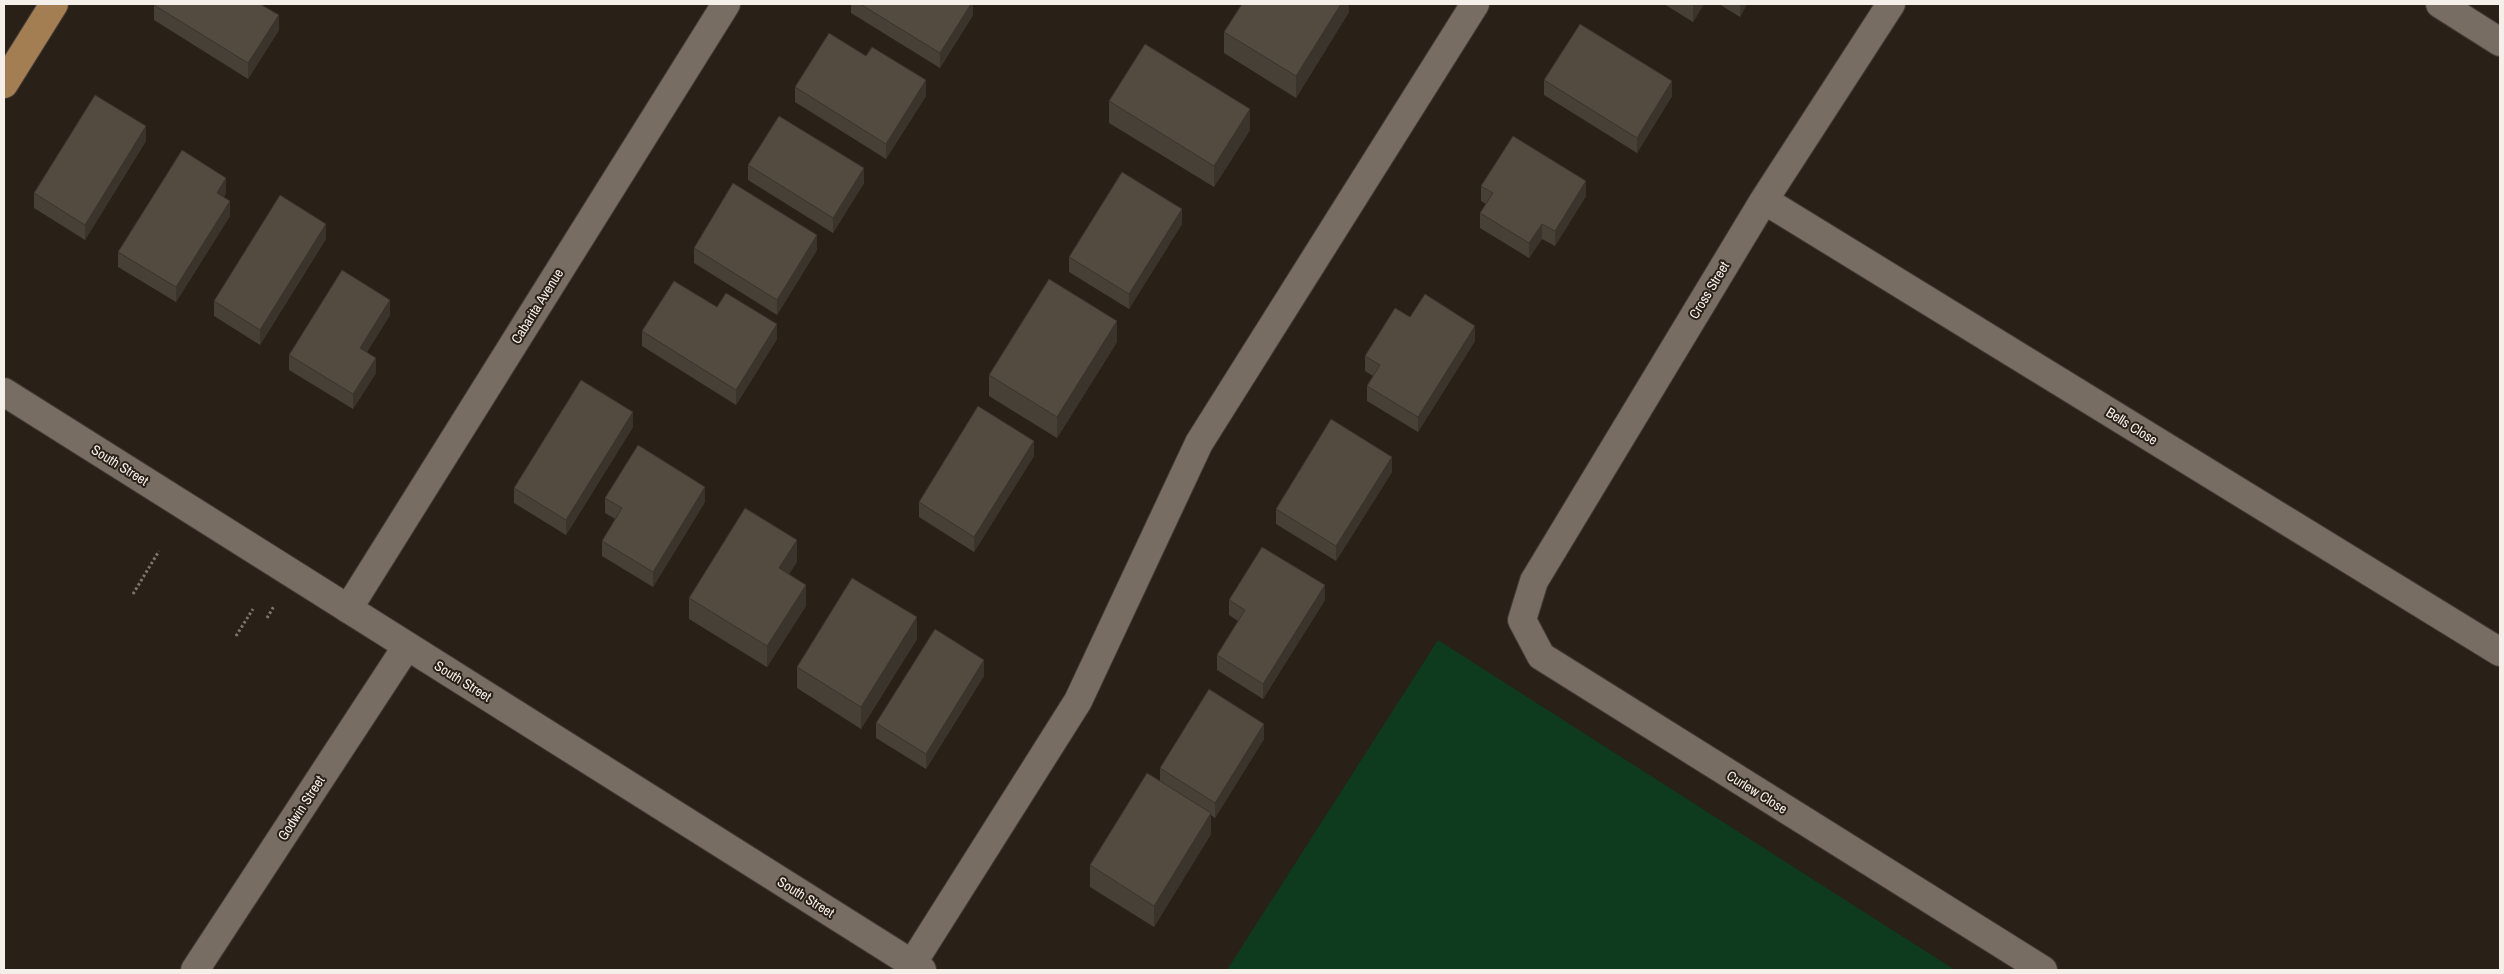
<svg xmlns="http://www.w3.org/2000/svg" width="2504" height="974" font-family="'Archivo Narrow',sans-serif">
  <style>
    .green { fill: #0e3a1d }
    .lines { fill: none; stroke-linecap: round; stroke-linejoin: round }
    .street-casing { stroke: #433c36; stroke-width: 30 }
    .secondary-casing { stroke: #433c36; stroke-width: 30 }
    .primary-casing { stroke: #433c36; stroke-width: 30 }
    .path { stroke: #7d756e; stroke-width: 3; stroke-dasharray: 2.5 2.5; stroke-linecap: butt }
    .street { stroke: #776d62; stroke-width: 28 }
    .secondary { stroke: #776d62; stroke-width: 28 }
    .primary { stroke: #a37e52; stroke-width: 28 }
    .wall { fill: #474037 }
    .shaded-wall { fill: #3a342d }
    .building { fill: #534a40; stroke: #3a342d }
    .labels { text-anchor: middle; stroke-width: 4; stroke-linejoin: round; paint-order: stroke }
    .street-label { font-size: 14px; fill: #f5efe9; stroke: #292018 }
  </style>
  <rect width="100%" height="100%" fill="#292018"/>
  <path class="green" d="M 1438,640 L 1955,970 L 1227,970 Z"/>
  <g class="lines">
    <defs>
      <path id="street" d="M 1891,4 L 1764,200 L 1534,581 L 1522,620 L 1541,656 L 2043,970
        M 2440,4 L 2500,42
        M 1764,200 L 2500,652
        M 348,609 L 726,4
        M 912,964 L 1078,701 L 1199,443 L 1475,4
        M 195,970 L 407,646"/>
      <path id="secondary" d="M 4,392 L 922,970"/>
      <path id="primary" d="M 4,84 L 54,4"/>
    </defs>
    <use href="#street" class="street-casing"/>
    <use href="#secondary" class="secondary-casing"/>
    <use href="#primary" class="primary-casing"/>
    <path class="path" d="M 133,594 L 159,551
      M 267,618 L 274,606
      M 236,636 L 253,609"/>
    <use href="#street" class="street"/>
    <use href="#secondary" class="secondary"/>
    <use href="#primary" class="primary"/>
  </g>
  <path class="wall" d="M 851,4 L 973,4 L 973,15 L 940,68 L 851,13 Z
    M 1349,4 L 1349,12 L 1296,98 L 1224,53 L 1224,32 Z
    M 1664,4 L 1704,4 L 1693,22 Z
    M 1719,4 L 1747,4 L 1740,17 Z
    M 154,5 L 279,30 L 248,79 L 154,20 Z
    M 1544,80 L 1672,96 L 1637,153 L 1544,95 Z
    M 795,87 L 926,96 L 886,159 L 795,102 Z
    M 1109,101 L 1250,130 L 1214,187 L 1109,123 Z
    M 146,141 L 85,240 L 34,208 L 34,193 Z
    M 748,165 L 864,183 L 833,233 L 748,180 Z
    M 1481,186 L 1586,196 L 1555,246 L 1542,239 L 1529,258 L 1480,228 L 1480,213 L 1486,204 L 1481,201 Z
    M 226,193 L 224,197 L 230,216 L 176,302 L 118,267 L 118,252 Z
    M 1182,224 L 1129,309 L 1069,272 L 1069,257 Z
    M 326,239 L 260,345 L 214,316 L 214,301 Z
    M 694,248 L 817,250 L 777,315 L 694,263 Z
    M 717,307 L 777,339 L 736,405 L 642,346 L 642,331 Z
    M 390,315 L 367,352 L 376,373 L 353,409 L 289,370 L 289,355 Z
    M 1475,341 L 1418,432 L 1367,401 L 1367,386 L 1373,376 L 1365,371 L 1365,356 Z
    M 1117,342 L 1057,438 L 989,396 L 989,375 Z
    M 633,427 L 566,535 L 514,503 L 514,488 Z
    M 1034,456 L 974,552 L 919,517 L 919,502 Z
    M 1392,472 L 1336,561 L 1276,524 L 1276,509 Z
    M 605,498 L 705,502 L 653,587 L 602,556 L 602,541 L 615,519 L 605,513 Z
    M 797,562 L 789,574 L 806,606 L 767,667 L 689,619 L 689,598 Z
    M 1229,600 L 1325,600 L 1263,699 L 1217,670 L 1217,655 L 1238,621 L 1229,615 Z
    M 917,639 L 861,729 L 797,688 L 797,667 Z
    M 984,676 L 926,769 L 876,738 L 876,723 Z
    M 1264,739 L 1215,818 L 1211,815 L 1211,834 L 1154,927 L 1090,887 L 1090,865 L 1160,781 L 1160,768 Z"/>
  <path class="shaded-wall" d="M 971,4 L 973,4 L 973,15 L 940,68 L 940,53 Z
    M 1341,4 L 1349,4 L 1349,12 L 1296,98 L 1296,76 Z
    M 1693,4 L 1704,4 L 1693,22 Z
    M 1740,4 L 1747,4 L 1740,17 Z
    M 279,15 L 279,30 L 248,79 L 248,63 Z
    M 926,80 L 926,96 L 886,159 L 886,144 Z
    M 1672,81 L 1672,96 L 1637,153 L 1637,138 Z
    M 1250,109 L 1250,130 L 1214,187 L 1214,166 Z
    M 146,126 L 146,141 L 85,240 L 85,225 Z
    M 864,168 L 864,183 L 833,233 L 833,218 Z
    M 226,178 L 226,193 L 217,208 L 217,193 Z
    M 1586,181 L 1586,196 L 1555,246 L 1555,231 Z
    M 230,201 L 230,216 L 176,302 L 176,287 Z
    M 1182,209 L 1182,224 L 1129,309 L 1129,294 Z
    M 326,224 L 326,239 L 260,345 L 260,330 Z
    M 1542,224 L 1542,239 L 1529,258 L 1529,243 Z
    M 817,235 L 817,250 L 777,315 L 777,300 Z
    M 390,300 L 390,315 L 360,363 L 360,348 Z
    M 1117,321 L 1117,342 L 1057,438 L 1057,417 Z
    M 777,324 L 777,339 L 736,405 L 736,390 Z
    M 1475,326 L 1475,341 L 1418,432 L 1418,417 Z
    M 376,358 L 376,373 L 353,409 L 353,394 Z
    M 633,412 L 633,427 L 566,535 L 566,520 Z
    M 1034,441 L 1034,456 L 974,552 L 974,537 Z
    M 1392,457 L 1392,472 L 1336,561 L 1336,546 Z
    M 705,487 L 705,502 L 653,587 L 653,572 Z
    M 797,540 L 797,562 L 779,589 L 779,568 Z
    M 806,585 L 806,606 L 767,667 L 767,646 Z
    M 1325,585 L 1325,600 L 1263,699 L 1263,684 Z
    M 917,617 L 917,639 L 861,729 L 861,707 Z
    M 984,660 L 984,676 L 926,769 L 926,754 Z
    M 1264,724 L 1264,739 L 1215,818 L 1215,803 Z
    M 1211,813 L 1211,834 L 1154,927 L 1154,906 Z"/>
  <path class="building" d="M 155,4 L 260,4 L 279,15 L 248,63 L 154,5 Z
    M 860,4 L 971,4 L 940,53 Z
    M 1242,4 L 1341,4 L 1296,76 L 1224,32 Z
    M 1580,24 L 1672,81 L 1637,138 L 1544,80 Z
    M 829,33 L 866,56 L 872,47 L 926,80 L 886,144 L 795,87 Z
    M 1145,44 L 1250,109 L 1214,166 L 1109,101 Z
    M 95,95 L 146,126 L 85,225 L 34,193 Z
    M 779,116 L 864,168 L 833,218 L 748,165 Z
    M 1513,136 L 1586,181 L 1555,231 L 1542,224 L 1529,243 L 1480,213 L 1493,193 L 1481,186 Z
    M 182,150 L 226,178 L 217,193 L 230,201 L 176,287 L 118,252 Z
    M 1122,172 L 1182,209 L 1129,294 L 1069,257 Z
    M 733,183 L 817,235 L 777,300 L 694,248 Z
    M 280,195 L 326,224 L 260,330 L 214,301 Z
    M 342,270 L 390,300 L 360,348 L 376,358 L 353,394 L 289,355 Z
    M 1049,279 L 1117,321 L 1057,417 L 989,375 Z
    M 674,281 L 717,307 L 726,293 L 777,324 L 736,390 L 642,331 Z
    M 1425,294 L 1475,326 L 1418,417 L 1367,386 L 1380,365 L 1365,356 L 1395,308 L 1410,317 Z
    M 581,380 L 633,412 L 566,520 L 514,488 Z
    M 978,406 L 1034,441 L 974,537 L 919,502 Z
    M 1331,419 L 1392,457 L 1336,546 L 1276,509 Z
    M 638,445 L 705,487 L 653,572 L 602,541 L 622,508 L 605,498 Z
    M 745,508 L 797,540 L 779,568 L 806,585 L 767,646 L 689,598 Z
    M 1262,547 L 1325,585 L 1263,684 L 1217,655 L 1245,610 L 1229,600 Z
    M 852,578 L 917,617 L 861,707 L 797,667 Z
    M 935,629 L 984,660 L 926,754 L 876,723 Z
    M 1209,689 L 1264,724 L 1215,803 L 1160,768 Z
    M 1147,773 L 1211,813 L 1154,906 L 1090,865 Z"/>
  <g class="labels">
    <g class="street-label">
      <text transform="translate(1709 290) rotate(-59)" y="5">Cross Street</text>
      <text transform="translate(537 306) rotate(-58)" y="5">Cabarita Avenue</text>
      <text transform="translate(2132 426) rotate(32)" y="5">Bells Close</text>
      <text transform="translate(120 465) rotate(32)" y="5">South Street</text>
      <text transform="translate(463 681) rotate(32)" y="5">South Street</text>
      <text transform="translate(1757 792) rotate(32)" y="5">Curlew Close</text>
      <text transform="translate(301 808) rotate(-57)" y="5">Godwin Street</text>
      <text transform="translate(806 897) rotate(32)" y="5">South Street</text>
    </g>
  </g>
  <rect width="2504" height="974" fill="none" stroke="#f5efe9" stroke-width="10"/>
</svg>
